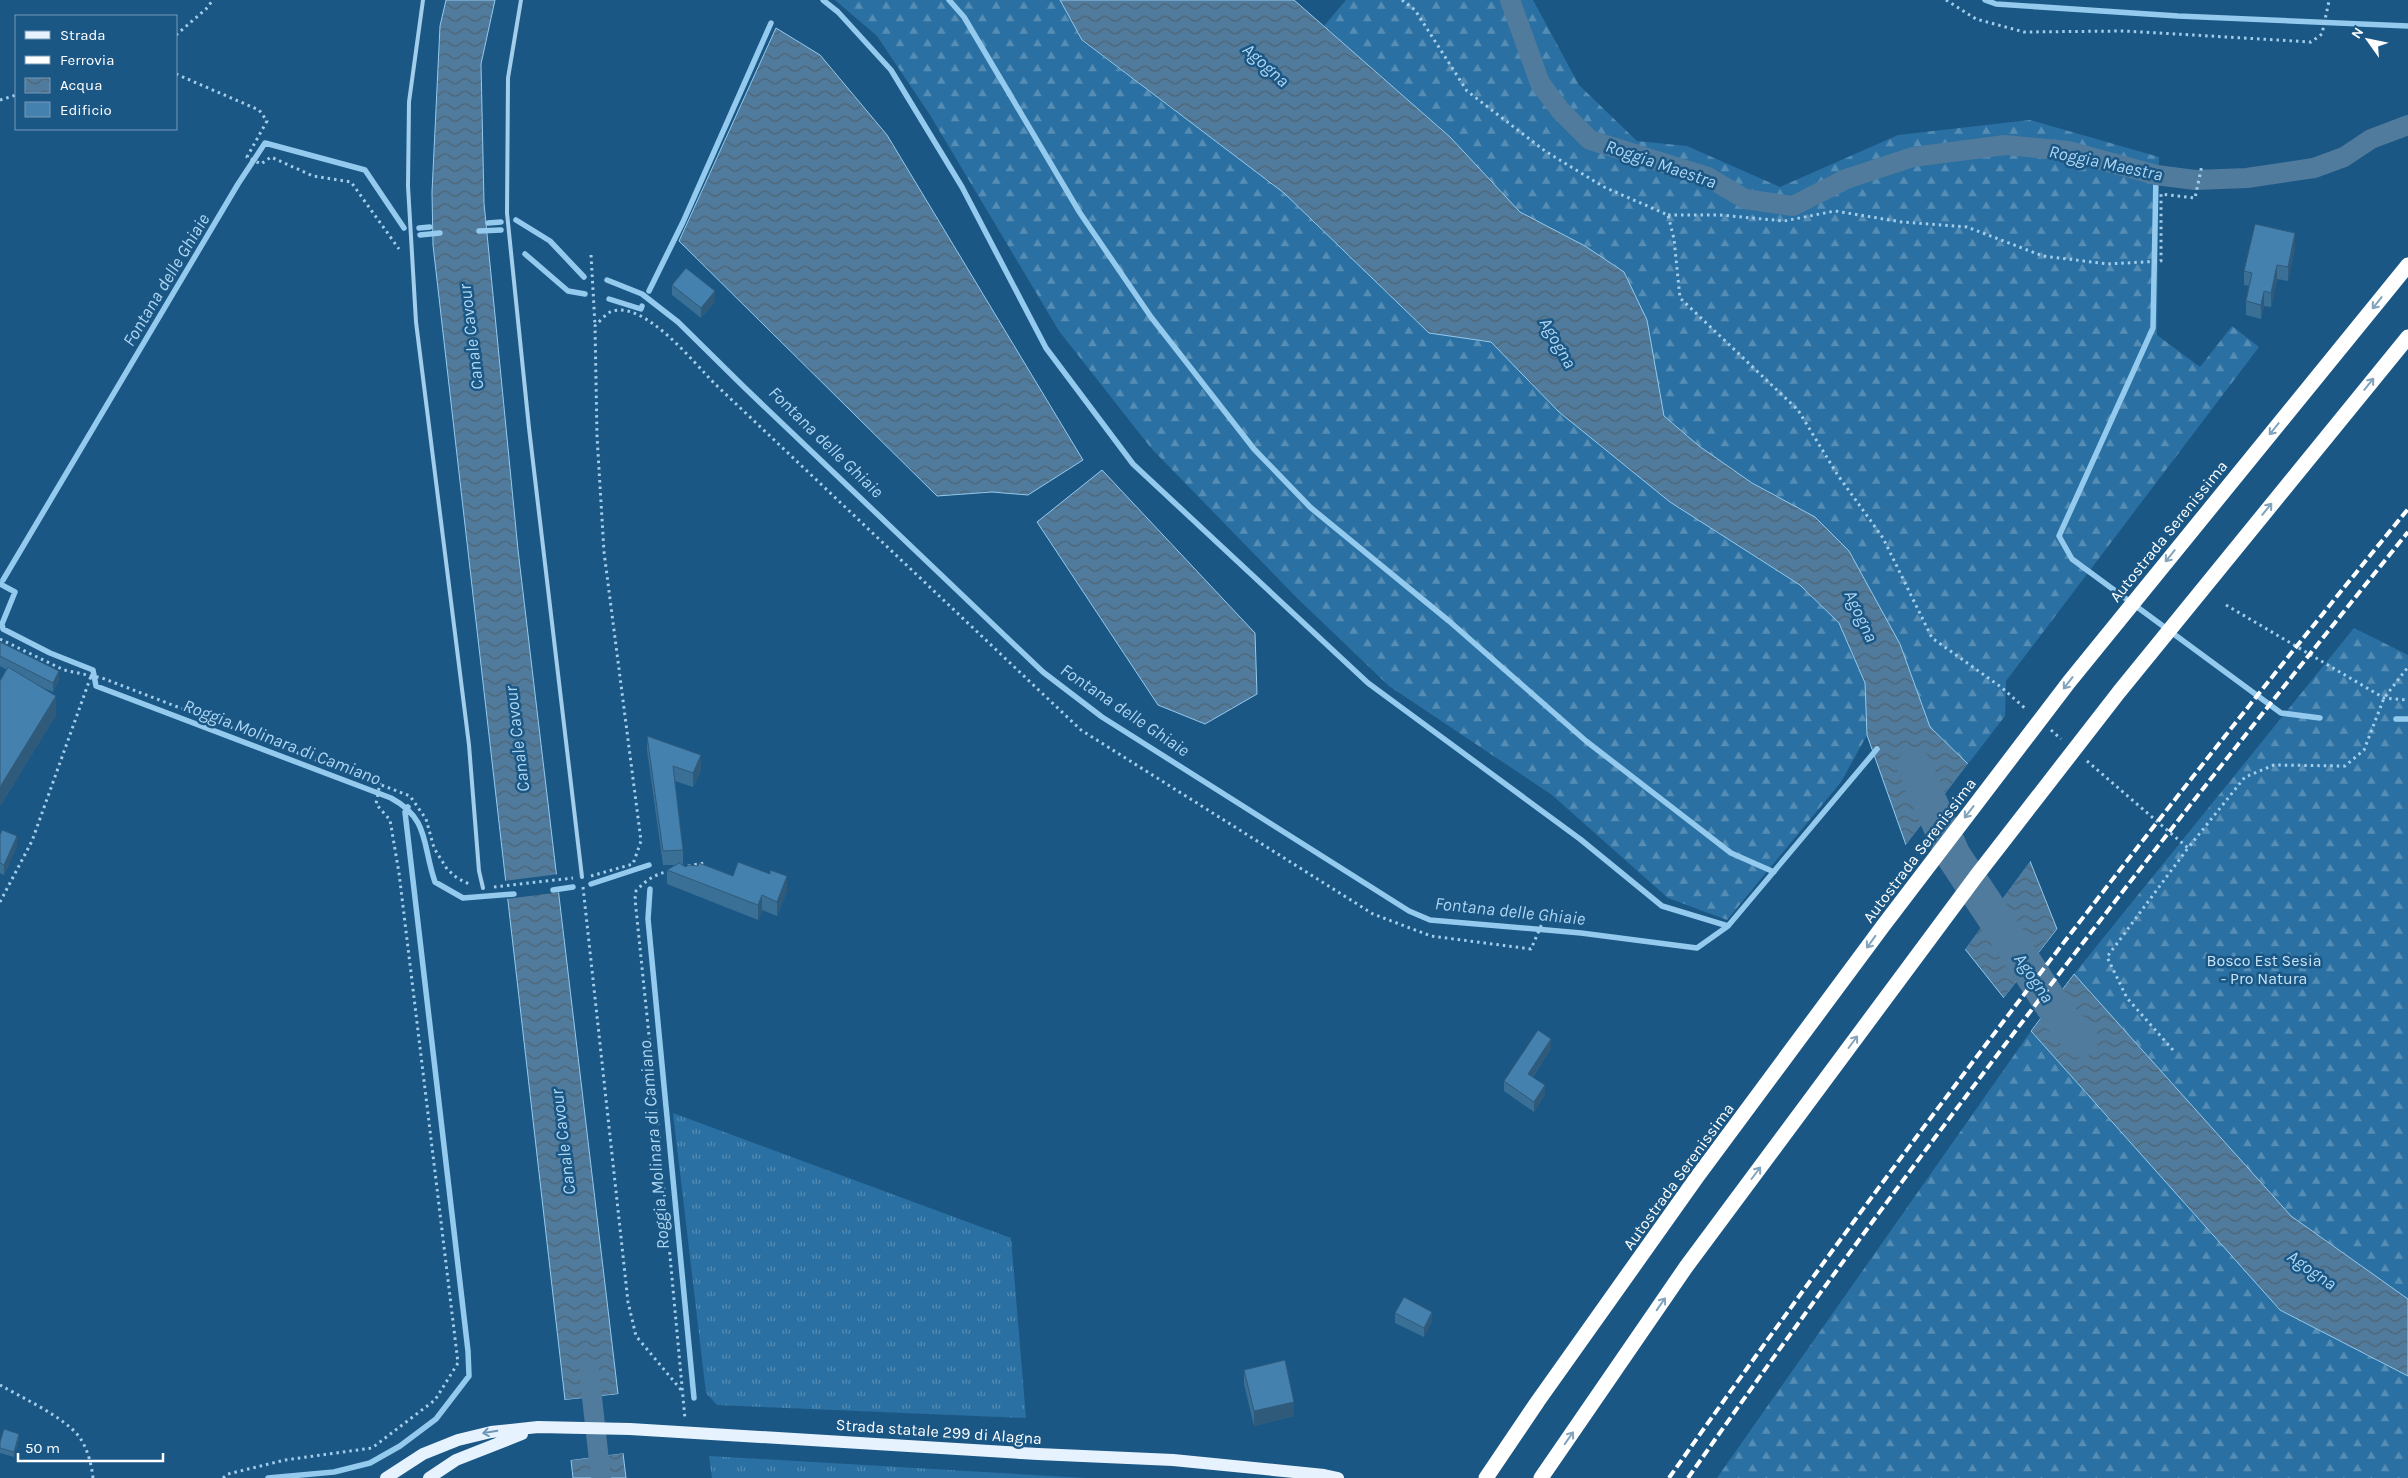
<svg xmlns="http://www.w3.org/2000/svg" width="2408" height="1478" font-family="Karla,sans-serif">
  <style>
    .grass { fill: url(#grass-tufts) }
    .forest { fill: url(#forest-firs) }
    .water { fill: url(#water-waves); stroke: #94caed }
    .pier { fill: #1b5785 }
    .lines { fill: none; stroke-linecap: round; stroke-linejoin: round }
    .stream { stroke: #94caed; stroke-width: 5.5 }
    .canal { stroke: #507b9d; stroke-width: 20 }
    .river { stroke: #507b9d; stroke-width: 35 }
    .path { stroke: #a2cdeb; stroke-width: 3; stroke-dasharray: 2.5 4; stroke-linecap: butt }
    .lane { stroke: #a2cdeb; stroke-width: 4 }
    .primary { stroke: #e6f3ff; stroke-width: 12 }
    .highway { stroke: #fff; stroke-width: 15 }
    .rail { stroke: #fff; stroke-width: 4; stroke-dasharray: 9 4; stroke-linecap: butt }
    .wall { fill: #3a6f96 }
    .shaded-wall { fill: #305a7a }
    .building { fill: #4481ae; stroke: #305a7a }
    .oneway { stroke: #82a3bc }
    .oneway2 { stroke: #6c95b6 }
    .labels { text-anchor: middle; stroke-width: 5; stroke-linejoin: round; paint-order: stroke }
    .street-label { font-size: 16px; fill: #fff; stroke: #1b5785 }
    .park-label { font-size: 16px; fill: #c6e4f8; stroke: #1b5785 }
    .water-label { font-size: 18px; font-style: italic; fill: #add6f3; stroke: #1b5785 }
  </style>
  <defs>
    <pattern id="grass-tufts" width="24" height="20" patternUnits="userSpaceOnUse" patternTransform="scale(1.25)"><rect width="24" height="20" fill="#2a70a2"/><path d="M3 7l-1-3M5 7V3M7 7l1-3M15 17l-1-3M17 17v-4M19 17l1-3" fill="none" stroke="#558db5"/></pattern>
    <pattern id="forest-firs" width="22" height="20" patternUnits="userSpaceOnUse" patternTransform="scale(1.25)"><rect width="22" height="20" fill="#2a70a2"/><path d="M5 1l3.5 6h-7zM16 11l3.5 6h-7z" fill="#558db5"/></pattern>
    <pattern id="water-waves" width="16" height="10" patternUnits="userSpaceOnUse" patternTransform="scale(1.25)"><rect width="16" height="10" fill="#507b9d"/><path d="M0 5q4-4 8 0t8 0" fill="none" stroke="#4e6474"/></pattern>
  </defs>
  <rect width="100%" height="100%" fill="#1b5785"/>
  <path class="grass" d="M 673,1113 L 1011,1238 L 1026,1418 L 717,1405 L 706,1393 Z
    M 709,1456 L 1086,1478 L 712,1478 Z"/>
  <path class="forest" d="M 835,0 L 1060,0 L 1082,41 L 1284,193 L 1429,332 L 1491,342 L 1670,502 L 1800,585 L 1839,623 L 1865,684 L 1867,735 L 1841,782 L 1727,920 L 1668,898 L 1552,795 L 1389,686 L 1296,597 L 1151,448 L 1059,331 L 930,115 L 877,36 Z
    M 1346,0 L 1533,0 L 1579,85 L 1637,141 L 1687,146 L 1780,187 L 1898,135 L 2030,120 L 2159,157 L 2157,335 L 2200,367 L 2232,326 L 2259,347 L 2006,681 L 2005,716 L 1968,764 L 1930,727 L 1900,644 L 1815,517 L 1752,483 L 1699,446 L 1664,416 L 1647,320 L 1624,272 L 1585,246 L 1520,212 L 1450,137 L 1324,26 Z
    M 2354,628 L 2408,655 L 2408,1299 L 2291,1216 L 2074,974 Z
    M 2031,1031 L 2280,1310 L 2408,1376 L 2408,1478 L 1717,1478 Z"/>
  <path class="water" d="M 446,0 L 495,0 L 481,64 L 484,203 L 518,550 L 618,1394 L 565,1400 L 433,245 L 432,192 L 440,26 Z
    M 1060,0 L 1294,0 L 1450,137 L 1520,212 L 1585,246 L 1624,272 L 1647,320 L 1664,416 L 1699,446 L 1752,483 L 1815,517 L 1849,551 L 1900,644 L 1930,727 L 1968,764 L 1906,845 L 1867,735 L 1865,683 L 1839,623 L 1800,585 L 1670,502 L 1559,412 L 1491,342 L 1429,333 L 1284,193 L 1082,40 Z
    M 776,28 L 820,55 L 887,135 L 1083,460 L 1028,495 L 992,492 L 937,496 L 679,241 Z
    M 1102,470 L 1255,633 L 1257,694 L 1205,724 L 1158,705 L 1037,522 Z
    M 2030,861 L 2057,929 L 2004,998 L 1965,949 Z
    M 2074,974 L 2291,1216 L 2408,1299 L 2408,1376 L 2280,1310 L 2031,1031 Z
    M 623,1453 L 626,1478 L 573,1478 L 571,1460 Z"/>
  <path class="pier" d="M 1969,762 L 1970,766 L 1908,847 L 1904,847 Z
    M 2028,859 L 2032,859 L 1964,951 L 1963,947 Z
    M 559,874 L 561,892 L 505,899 L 503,881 Z
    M 2059,927 L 2059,931 L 2006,1000 L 2002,1000 Z
    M 2075,972 L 2029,1033 L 2029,1029 L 2072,973 Z
    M 620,1394 L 618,1396 L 565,1403 L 565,1400 Z
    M 623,1451 L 625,1453 L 571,1460 L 571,1457 Z"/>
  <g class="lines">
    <path class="stream" d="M 823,0 L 838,12 L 891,70 L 962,187 L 1046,348 L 1133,464 L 1368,683 L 1580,839 L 1662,906 L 1728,926
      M 949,0 L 964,17 L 1080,213 L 1151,317 L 1254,449 L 1310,507 L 1449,621 L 1586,741 L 1731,853 L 1774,872
      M 1985,0 L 1996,4 L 2178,16 L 2408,26
      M 2156,175 L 2153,328 L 2059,536 L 2072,559 L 2281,713 L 2320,718
      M 516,220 L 550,241 L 584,277
      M 488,223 L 501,222
      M 419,228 L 430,227
      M 479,231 L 501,230
      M 420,235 L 440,233
      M 525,254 L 568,291 L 585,294
      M 607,280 L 642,294 L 678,322 L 745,388 L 1043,672 L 1102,717 L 1409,911 L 1430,920 L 1581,933 L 1697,948 L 1728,926 L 1877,749
      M 649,291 L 683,222 L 771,23
      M 609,299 L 641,309 L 642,306
      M 3,580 L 238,184 L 265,143 L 365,170 L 404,228
      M 0,584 L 15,592 L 2,624 L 3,629 L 50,653 L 93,670 L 96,686 L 391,798 C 430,819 422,845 435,882 L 463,898 L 514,894
      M 2396,719 L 2408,719
      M 591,884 L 649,865
      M 650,889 L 648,919 L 694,1398
      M 553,890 L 573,887
      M 268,1478 L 334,1472 L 370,1463 L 400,1446 L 436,1419 L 459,1389 L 469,1376 L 468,1351 L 405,812 L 408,807"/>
    <path class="canal" d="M 1510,0 L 1540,83 L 1560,110 L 1590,140 L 1708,177 L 1745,199 L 1793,206 L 1846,179 L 1913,157 L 2005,145 L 2068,151 L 2156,175 L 2195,180 L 2247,178 L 2314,168 L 2344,157 L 2371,139 L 2408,125
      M 589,1371 L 601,1478"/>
    <path class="river" d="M 1914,766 L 1953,855 L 2061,1018 L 2081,1040"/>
    <path class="path" d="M 1402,0 L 1415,10 L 1467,91 L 1545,151 L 1604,187 L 1668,215 L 1674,239 L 1680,298 L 1798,410 L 1837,474 L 1883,538 L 1932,638 L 2001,687 L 2027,710
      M 1946,0 L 1976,19 L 2024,32 L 2125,31 L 2311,42 L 2322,34 L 2329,1
      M 176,35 L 206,9 L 213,0
      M 176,74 L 259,110 L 267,121 L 247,157 L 261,164 L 271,157 L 313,176 L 351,182 L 399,249
      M 0,100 L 16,95
      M 1668,215 L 1720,215 L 1784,221 L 1835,211 L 1902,222 L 1967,227 L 2043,256 L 2108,264 L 2161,261 L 2161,194 L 2195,198 L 2202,165
      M 591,255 L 595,325
      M 2226,605 L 2384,698 L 2408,700
      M 0,639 L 64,670 L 102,678 L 410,796 L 426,819 L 434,848 L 447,869 L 457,878 L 471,885
      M 2051,730 L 2061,739
      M 2087,761 L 2188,848 L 2245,777 L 2274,765 L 2345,766 L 2364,750 L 2384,698 L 2408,667
      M 688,866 L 704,863
      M 670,871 C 655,874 646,880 636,891 L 635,899 L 656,1104 L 685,1419
      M 591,876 L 633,864 L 641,841 L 604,552 L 597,436 L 595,326 C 599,322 605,315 610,312 C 643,298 694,363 715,384 L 1081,730 L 1373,914 L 1431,936 L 1531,949 L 1544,919
      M 494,887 L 573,878
      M 583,887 L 628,1302 L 636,1336 L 682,1391
      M 0,902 L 32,841 L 91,676
      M 2173,1050 L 2127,998 L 2107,957 L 2188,848
      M 0,1385 C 23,1398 53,1412 72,1429 C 86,1441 91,1461 93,1478
      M 223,1478 L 228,1474 L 285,1460 L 372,1448 L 435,1400 L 458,1363 L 399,873 L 390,820 L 376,804 L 380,783"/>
    <path class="lane" d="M 423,0 L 409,102 L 408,186 L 416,322 L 469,745 L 479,871 L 483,888
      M 521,0 L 508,78 L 507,213 L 529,428 L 582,877"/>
    <path class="primary" d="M 386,1478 L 423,1454 L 458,1440 L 491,1432 L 538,1427 L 630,1429 L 1038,1454 L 1173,1460 L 1324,1475 L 1338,1478
      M 429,1478 L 456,1460 L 522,1434"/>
    <path class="highway" d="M 1486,1478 L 1538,1401 L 1697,1177 L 1883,926 L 2069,682 L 2408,265
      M 1541,1478 L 1686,1267 L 1977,875 L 2119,692 L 2408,337"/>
    <path class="rail" d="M 1669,1478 C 1903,1146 2151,823 2408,509
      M 1688,1478 C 1916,1153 2159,840 2408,532"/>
  </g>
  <path class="wall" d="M 2295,247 L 2288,281 L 2277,279 L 2271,307 L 2264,306 L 2261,319 L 2246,315 L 2246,301 L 2249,286 L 2244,285 L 2244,271 Z
    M 672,285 L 715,301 L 701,318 L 672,295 Z
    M 0,642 L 59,680 L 53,692 L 35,684 L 56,715 L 0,806 L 0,681 L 7,670 L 0,666 Z
    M 647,736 L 701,770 L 693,787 L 675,781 L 683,850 L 683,865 L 682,865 L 686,867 L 733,876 L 787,891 L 777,916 L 762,910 L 758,920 L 667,884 L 667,870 L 675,865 L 663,865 L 647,750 Z
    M 0,835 L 17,846 L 4,875 L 0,873 Z
    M 1551,1048 L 1533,1077 L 1545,1095 L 1534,1112 L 1504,1091 L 1504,1081 Z
    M 1395,1313 L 1432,1321 L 1424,1337 L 1395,1323 Z
    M 1244,1370 L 1294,1416 L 1254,1426 L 1244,1384 Z
    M 19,1439 L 14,1457 L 0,1453 L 0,1442 Z"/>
  <path class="shaded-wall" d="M 2295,233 L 2295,247 L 2288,281 L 2288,267 Z
    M 2277,265 L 2277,279 L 2271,307 L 2271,293 Z
    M 715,291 L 715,301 L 701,318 L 701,308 Z
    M 2264,291 L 2264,306 L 2261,319 L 2261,305 Z
    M 59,671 L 59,680 L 53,692 L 53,683 Z
    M 56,696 L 56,715 L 0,806 L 0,787 Z
    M 701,755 L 701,770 L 693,787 L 693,773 Z
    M 17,836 L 17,846 L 4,875 L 4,865 Z
    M 787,876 L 787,891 L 777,916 L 777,902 Z
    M 762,895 L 762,910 L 758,920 L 758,905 Z
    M 1551,1039 L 1551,1048 L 1528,1084 L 1528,1074 Z
    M 1545,1085 L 1545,1095 L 1534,1112 L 1534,1102 Z
    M 1432,1312 L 1432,1321 L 1424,1337 L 1424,1328 Z
    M 1294,1402 L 1294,1416 L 1254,1426 L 1254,1411 Z
    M 19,1434 L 19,1439 L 14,1457 L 14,1452 Z"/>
  <path class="building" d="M 2255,224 L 2295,233 L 2288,267 L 2277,265 L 2271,293 L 2264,291 L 2261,305 L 2246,301 L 2252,273 L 2244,271 Z
    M 686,268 L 715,291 L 701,308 L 672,285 Z
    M 0,642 L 59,671 L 53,683 L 0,656 Z
    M 8,667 L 56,696 L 0,787 L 0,681 Z
    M 647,736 L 701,755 L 693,773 L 673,766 L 683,850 L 663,851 Z
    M 2,830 L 17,836 L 4,865 L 0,863 L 0,835 Z
    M 738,862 L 770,874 L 770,870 L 787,876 L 777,902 L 762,895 L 758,905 L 667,870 L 679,863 L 686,867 L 688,865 L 698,866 L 699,863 L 733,876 Z
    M 1538,1030 L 1551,1039 L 1528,1074 L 1545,1085 L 1534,1102 L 1504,1081 Z
    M 1404,1297 L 1432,1312 L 1424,1328 L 1395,1313 Z
    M 1285,1360 L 1294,1402 L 1254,1411 L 1244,1370 Z
    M 4,1429 L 19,1434 L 14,1452 L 0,1448 L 0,1442 Z"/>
  <defs><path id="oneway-shaft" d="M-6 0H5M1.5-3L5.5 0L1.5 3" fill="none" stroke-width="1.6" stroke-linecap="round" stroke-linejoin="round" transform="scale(1.25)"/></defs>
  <g class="oneway">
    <use href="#oneway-shaft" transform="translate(2377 303) rotate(129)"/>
    <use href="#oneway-shaft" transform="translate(2369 384) rotate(-51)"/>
    <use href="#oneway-shaft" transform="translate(2274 429) rotate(129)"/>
    <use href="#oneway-shaft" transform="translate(2267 509) rotate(-51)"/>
    <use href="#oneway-shaft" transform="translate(2170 556) rotate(129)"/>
    <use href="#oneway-shaft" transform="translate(2068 683) rotate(128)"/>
    <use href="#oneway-shaft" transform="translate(1969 812) rotate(128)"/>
    <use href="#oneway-shaft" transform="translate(1871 942) rotate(126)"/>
    <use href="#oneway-shaft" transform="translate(1853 1042) rotate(-53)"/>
    <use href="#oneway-shaft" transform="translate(1756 1173) rotate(-53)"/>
    <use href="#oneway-shaft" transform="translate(1661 1304) rotate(-55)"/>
    <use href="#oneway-shaft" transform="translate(1569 1438) rotate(-55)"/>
  </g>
  <use class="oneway2" href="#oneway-shaft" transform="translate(490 1432) rotate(170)"/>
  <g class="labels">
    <g class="street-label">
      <text transform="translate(2168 531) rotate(-51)" y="6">Autostrada Serenissima</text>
      <text transform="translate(1919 850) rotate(-53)" y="6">Autostrada Serenissima</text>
      <text transform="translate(1678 1176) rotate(-54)" y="6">Autostrada Serenissima</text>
      <text transform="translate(939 1431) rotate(4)" y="6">Strada statale 299 di Alagna</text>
    </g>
    <g class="park-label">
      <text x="2264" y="966">Bosco Est Sesia<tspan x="2264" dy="18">- Pro Natura</tspan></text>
    </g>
    <g class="water-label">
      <text transform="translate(1266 65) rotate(42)" y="6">Agogna</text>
      <text transform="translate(2106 163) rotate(12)" y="6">Roggia Maestra</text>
      <text transform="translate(1661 164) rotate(19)" y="6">Roggia Maestra</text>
      <text transform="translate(166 280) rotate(-59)" y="6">Fontana delle Ghiaie</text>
      <text transform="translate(471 337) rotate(-97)" y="6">Canale Cavour</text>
      <text transform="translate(1558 343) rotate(60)" y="6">Agogna</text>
      <text transform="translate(826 442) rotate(44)" y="6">Fontana delle Ghiaie</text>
      <text transform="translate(1861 616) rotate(65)" y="6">Agogna</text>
      <text transform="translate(1125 710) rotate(34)" y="6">Fontana delle Ghiaie</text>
      <text transform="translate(517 739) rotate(-97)" y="6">Canale Cavour</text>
      <text transform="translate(282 742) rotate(21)" y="6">Roggia Molinara di Camiano</text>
      <text transform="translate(1510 911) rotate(6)" y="6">Fontana delle Ghiaie</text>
      <text transform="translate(2034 978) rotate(56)" y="6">Agogna</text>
      <text transform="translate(563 1142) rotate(-97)" y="6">Canale Cavour</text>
      <text transform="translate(654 1145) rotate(-95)" y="6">Roggia Molinara di Camiano</text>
      <text transform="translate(2312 1270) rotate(35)" y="6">Agogna</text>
    </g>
  </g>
  <rect x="15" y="15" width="162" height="115" fill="#1b5785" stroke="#769ab6"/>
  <rect x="25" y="31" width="25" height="8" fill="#e6f3ff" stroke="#769ab6"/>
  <text x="60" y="40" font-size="15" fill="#ffffff">Strada</text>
  <rect x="25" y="56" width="25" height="8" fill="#ffffff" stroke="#769ab6"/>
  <text x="60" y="65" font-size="15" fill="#ffffff">Ferrovia</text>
  <rect x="25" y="78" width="25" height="15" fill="url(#water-waves)" stroke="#769ab6"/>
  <text x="60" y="90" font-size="15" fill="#ffffff">Acqua</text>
  <rect x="25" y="102" width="25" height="15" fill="#4481ae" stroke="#769ab6"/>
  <text x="60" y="115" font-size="15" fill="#ffffff">Edificio</text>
  <g transform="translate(2368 40) rotate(303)" stroke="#1b5785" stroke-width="4" paint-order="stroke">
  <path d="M0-4L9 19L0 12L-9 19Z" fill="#ffffff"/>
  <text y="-8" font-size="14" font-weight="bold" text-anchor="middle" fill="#ffffff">N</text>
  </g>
  <path d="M18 1453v8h145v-8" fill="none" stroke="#ffffff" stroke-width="2.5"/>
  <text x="25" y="1453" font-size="15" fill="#ffffff" stroke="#1b5785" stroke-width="4" paint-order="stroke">50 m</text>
</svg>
